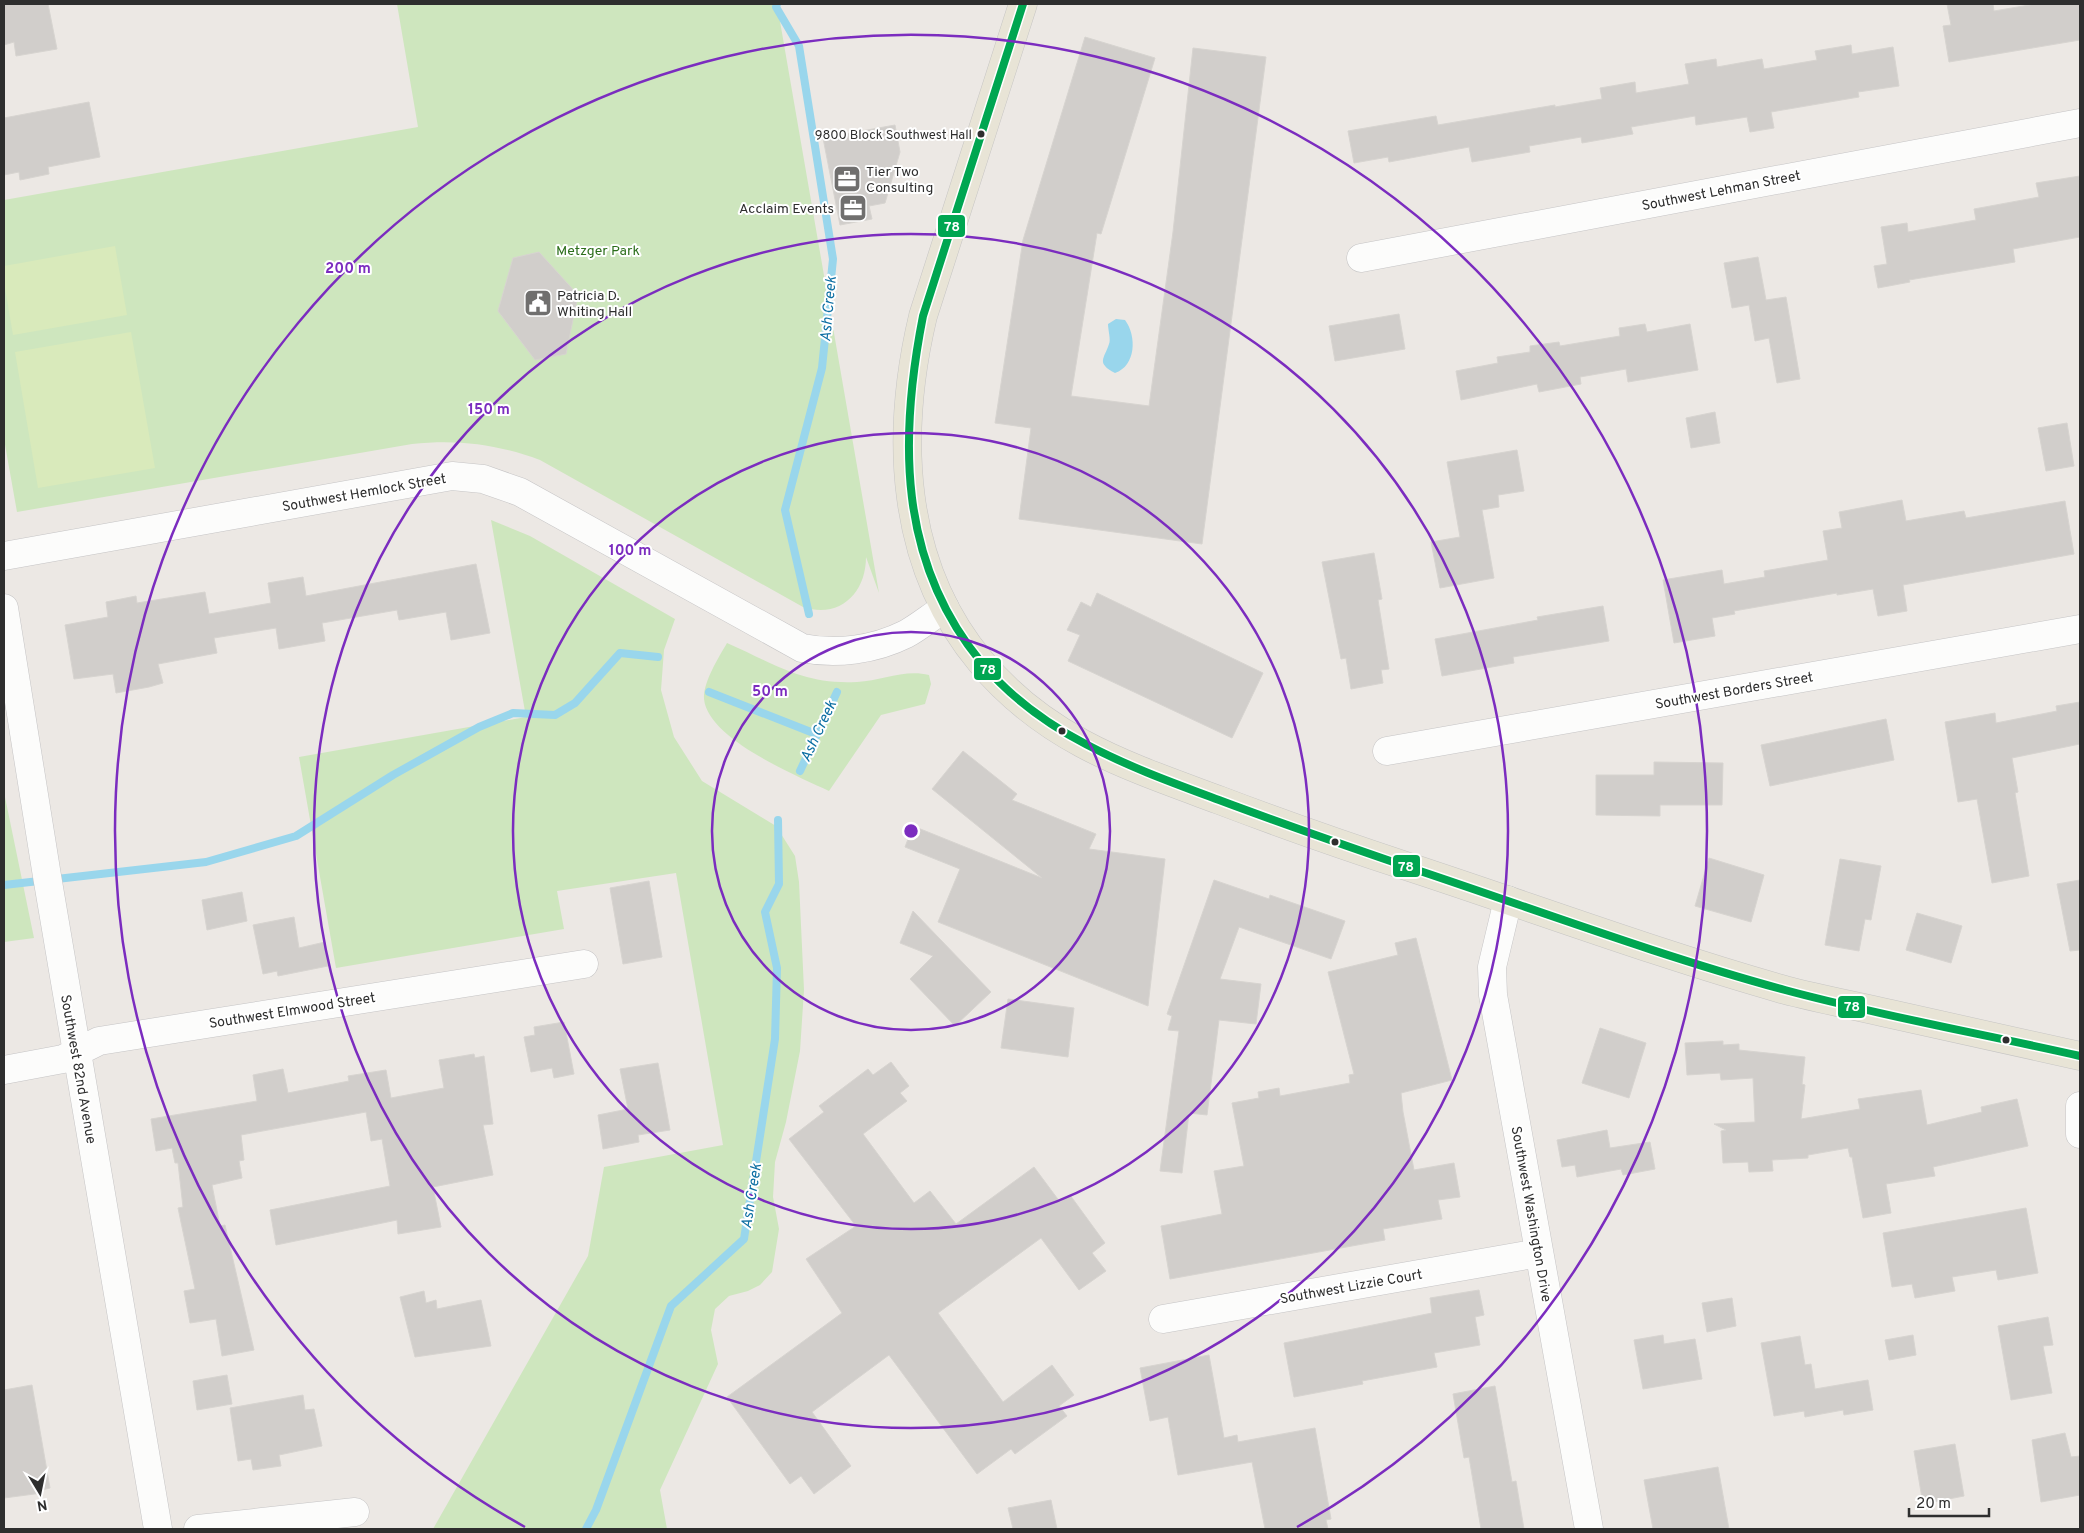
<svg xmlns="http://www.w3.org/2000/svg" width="2084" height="1533" font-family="Overpass,sans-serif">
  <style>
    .green { fill: #cee6be }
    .pitch { fill: #d9eabb }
    .water { fill: #99d6ec }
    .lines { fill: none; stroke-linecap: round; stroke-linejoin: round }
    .stream { stroke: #99d6ec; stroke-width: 8 }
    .building { fill: #d1cecb; stroke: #d7d4d0 }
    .minor-casing { stroke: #c5c4c5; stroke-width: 29 }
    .major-casing { stroke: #c6c5c4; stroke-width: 29 }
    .minor { stroke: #fcfcfb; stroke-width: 28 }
    .major { stroke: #e8e4d6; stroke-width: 28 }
    .bus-1-casing { stroke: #fff; stroke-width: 11 }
    .bus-1 { stroke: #00a651; stroke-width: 8 }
    .ring { fill: none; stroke: #7b2cbf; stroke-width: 2.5 }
    .bus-dot { fill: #2e2e2e; stroke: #fff; stroke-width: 2 }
    .labels { text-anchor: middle; stroke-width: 4; stroke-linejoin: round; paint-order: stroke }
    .bus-label { font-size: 13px; fill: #2e2e2e; stroke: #fff; text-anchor: end }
    .poi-label { font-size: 14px; fill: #2e2e2e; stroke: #fff; text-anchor: start }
    .street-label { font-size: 14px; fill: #2e2e2e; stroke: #fff }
    .park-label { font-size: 14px; fill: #2c6e1b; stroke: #fff }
    .water-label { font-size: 15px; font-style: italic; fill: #0d6fa3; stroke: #fff }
    .centre { fill: #7b2cbf; stroke: #fff; stroke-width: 2.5 }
    .ring-label { font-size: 15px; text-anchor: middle; font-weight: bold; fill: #7b2cbf; stroke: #fff; stroke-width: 4; stroke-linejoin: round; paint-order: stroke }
    .line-badge { stroke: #fff; stroke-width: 2 }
    .badge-label { font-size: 14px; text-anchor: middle; font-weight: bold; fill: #fff }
  </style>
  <rect width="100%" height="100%" fill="#ece8e4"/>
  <path class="green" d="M 397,4 L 777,4 L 879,593 L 866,557 C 866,593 840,619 803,607 L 540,460 C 497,444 457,439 412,444 L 17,512 L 4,439 L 4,200 L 418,127 Z
    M 491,520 L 530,536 L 675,619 L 664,650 L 661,690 L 674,737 L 702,781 L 776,826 L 795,856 L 799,882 L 804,990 L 800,1051 L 786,1122 L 775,1162 L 773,1197 L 779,1229 L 772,1272 L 760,1285 L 748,1291 L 729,1296 L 715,1309 L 711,1330 L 718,1364 L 660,1490 L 667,1529 L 433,1529 L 588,1256 L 604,1167 L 723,1145 L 676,873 L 557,891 L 564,929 L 336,968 L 299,757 L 526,717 Z
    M 727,643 C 775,664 803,685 857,682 C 882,681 904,669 929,675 L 931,684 L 925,704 L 881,715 L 829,791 C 795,775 708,739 704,699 C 703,682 719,657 727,643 Z
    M 5,797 L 34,938 L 4,942 L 4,798 Z"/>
  <path class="pitch" d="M 115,246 L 127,315 L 13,335 L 4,282 L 4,266 Z
    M 131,332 L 155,468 L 38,488 L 15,352 Z"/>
  <path class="water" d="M 1116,319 L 1125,320 C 1137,336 1136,366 1115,373 C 1096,363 1104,359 1109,344 C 1111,340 1108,330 1108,324 Z"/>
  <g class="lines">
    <path class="stream" d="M 777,4 L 776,7 L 799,46 L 833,259 L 822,368 L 785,510 L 809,614
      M 709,692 L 816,734
      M 800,771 L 837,692
      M 4,885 L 206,862 L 296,836 L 393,775 L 479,727 L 513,713 L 555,715 L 575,703 L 620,653 L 658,657
      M 586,1529 L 596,1510 L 671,1306 L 744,1239 L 775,1039 L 777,968 L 765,912 L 779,884 L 778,820"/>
  </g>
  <path class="building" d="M 4,4 L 48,4 L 57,49 L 16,56 L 14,42 L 4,45 Z
    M 1947,4 L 1993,4 L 1994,11 L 2035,4 L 2080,4 L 2080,40 L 1949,62 L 1943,26 L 1951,25 Z
    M 1085,37 L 1155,58 L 1101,234 L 1097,233 L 1071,396 L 1149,406 L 1173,232 L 1193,48 L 1266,57 L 1202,544 L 1019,519 L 1031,428 L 995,423 L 1023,240 Z
    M 1851,45 L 1852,54 L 1893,47 L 1899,86 L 1858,92 L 1859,97 L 1771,112 L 1774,128 L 1750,132 L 1747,117 L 1696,125 L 1695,116 L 1631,127 L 1633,134 L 1582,143 L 1581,137 L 1529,146 L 1530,152 L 1472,162 L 1469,147 L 1389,162 L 1388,157 L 1354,163 L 1348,131 L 1436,116 L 1438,125 L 1555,105 L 1555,107 L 1602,99 L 1600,88 L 1635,82 L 1636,93 L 1689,84 L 1685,64 L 1716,59 L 1717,67 L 1762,59 L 1764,69 L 1817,60 L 1815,51 Z
    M 89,102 L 100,157 L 48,167 L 49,174 L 20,180 L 19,172 L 4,175 L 4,118 Z
    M 895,125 L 900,152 L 885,203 L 869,206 L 872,219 L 840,225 L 823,138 Z
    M 2080,176 L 2080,237 L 2013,249 L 2015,262 L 1909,280 L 1910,282 L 1878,288 L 1874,266 L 1887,264 L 1881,227 L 1907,223 L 1908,232 L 1976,220 L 1974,209 L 2039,197 L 2036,183 Z
    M 539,252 L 578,295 L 566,354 L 535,360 L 498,311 L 513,258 Z
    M 1758,257 L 1766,300 L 1786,297 L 1800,379 L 1777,383 L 1769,338 L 1755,341 L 1749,305 L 1732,308 L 1724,263 Z
    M 1399,314 L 1405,349 L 1335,361 L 1329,326 Z
    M 1645,324 L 1647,332 L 1690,324 L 1698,370 L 1628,382 L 1626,369 L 1580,377 L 1581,384 L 1539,392 L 1537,384 L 1461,400 L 1456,371 L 1498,363 L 1497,357 L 1530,352 L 1530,346 L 1559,342 L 1560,346 L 1620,336 L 1619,328 Z
    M 1715,412 L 1720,443 L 1691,448 L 1686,418 Z
    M 2067,423 L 2074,466 L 2046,471 L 2038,428 Z
    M 1517,450 L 1524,491 L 1498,495 L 1499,507 L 1482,510 L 1494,578 L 1440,588 L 1431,542 L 1460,537 L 1447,462 Z
    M 1902,500 L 1906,521 L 1964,511 L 1966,518 L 2065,501 L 2074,554 L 1903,585 L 1907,611 L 1878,616 L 1873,589 L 1837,595 L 1837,593 L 1734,611 L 1735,614 L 1712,618 L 1715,636 L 1674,643 L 1663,580 L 1722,570 L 1724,584 L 1765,577 L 1764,571 L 1828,560 L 1823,531 L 1842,528 L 1839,512 Z
    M 1374,553 L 1382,599 L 1378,600 L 1389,669 L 1381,670 L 1383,683 L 1351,689 L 1346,658 L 1341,659 L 1322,562 Z
    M 476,564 L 490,633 L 451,640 L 446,612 L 399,620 L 397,610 L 322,623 L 325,641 L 279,649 L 276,628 L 214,638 L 217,653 L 158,664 L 163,683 L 149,687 L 116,693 L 113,674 L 74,679 L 65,625 L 108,617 L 106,602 L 136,596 L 137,603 L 205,592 L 209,614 L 271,603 L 268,583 L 303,577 L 306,596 Z
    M 1097,593 L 1263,673 L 1232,738 L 1068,661 L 1080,635 L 1067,630 L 1081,602 L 1091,607 Z
    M 1603,606 L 1609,641 L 1513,657 L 1514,663 L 1442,676 L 1435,639 L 1538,620 L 1537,617 Z
    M 2080,702 L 2080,744 L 2012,758 L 2018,792 L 2015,793 L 2029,876 L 1992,883 L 1977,799 L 1958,802 L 1945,722 L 1995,713 L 1996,723 L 2057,711 L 2056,706 Z
    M 1886,719 L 1894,760 L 1770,786 L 1761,745 Z
    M 963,751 L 1017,794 L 1012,800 L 1096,834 L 1089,849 L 1165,859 L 1148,1006 L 938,922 L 960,869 L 905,847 L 913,826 L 1042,878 L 932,789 Z
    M 1654,762 L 1723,763 L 1722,805 L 1660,805 L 1660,816 L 1596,815 L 1596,775 L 1654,775 Z
    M 1709,858 L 1764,875 L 1751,922 L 1695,906 Z
    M 1840,859 L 1881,866 L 1871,920 L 1865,919 L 1859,951 L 1825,945 Z
    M 1214,880 L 1269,899 L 1270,895 L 1345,921 L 1331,959 L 1239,927 L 1220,979 L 1261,984 L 1256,1024 L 1219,1020 L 1207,1115 L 1189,1113 L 1182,1173 L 1160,1171 L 1179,1031 L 1168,1030 L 1172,1016 L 1167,1014 Z
    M 2080,880 L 2080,950 L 2070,951 L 2057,884 Z
    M 649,881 L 662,957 L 623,964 L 610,888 Z
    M 242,892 L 247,921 L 207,930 L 202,900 Z
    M 913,911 L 991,992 L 955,1026 L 910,979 L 933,956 L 900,943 Z
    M 1917,913 L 1962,926 L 1951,963 L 1906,950 Z
    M 294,917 L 299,948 L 325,942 L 328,966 L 278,976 L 277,971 L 263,974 L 253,925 Z
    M 1416,938 L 1452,1080 L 1401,1093 L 1403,1112 L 1414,1170 L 1454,1163 L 1460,1197 L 1438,1200 L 1442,1219 L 1383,1229 L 1385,1240 L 1170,1279 L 1161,1226 L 1222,1214 L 1214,1171 L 1244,1166 L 1232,1103 L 1259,1098 L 1258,1092 L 1279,1088 L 1280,1096 L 1350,1083 L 1349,1075 L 1354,1074 L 1328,972 L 1398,955 L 1395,943 Z
    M 1008,999 L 1074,1008 L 1068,1057 L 1001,1048 Z
    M 564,1022 L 574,1074 L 554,1078 L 552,1068 L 531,1072 L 524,1037 L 535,1035 L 534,1027 Z
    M 1600,1028 L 1646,1043 L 1629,1098 L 1582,1083 Z
    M 1723,1041 L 1723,1045 L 1739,1044 L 1739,1050 L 1805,1057 L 1802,1084 L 1805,1085 L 1801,1119 L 1860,1109 L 1858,1099 L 1921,1090 L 1927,1125 L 1982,1112 L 1981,1107 L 2017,1099 L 2028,1146 L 1933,1167 L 1935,1176 L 1886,1184 L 1891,1213 L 1863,1218 L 1852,1157 L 1850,1157 L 1848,1148 L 1808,1155 L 1808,1158 L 1772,1160 L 1773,1171 L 1749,1172 L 1748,1162 L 1723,1163 L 1721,1131 L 1726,1130 L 1714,1124 L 1755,1122 L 1753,1078 L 1721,1080 L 1720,1073 L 1687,1075 L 1685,1043 Z
    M 474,1054 L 475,1058 L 484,1056 L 493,1124 L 483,1125 L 493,1175 L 433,1187 L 441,1227 L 398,1234 L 397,1220 L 276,1245 L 270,1210 L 390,1186 L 382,1139 L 371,1141 L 366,1112 L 241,1135 L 244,1160 L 239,1161 L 242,1178 L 212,1185 L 220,1226 L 225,1225 L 254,1350 L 222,1356 L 216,1319 L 190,1323 L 184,1291 L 195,1289 L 178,1208 L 183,1207 L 178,1163 L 175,1163 L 172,1148 L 156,1151 L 151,1119 L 257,1101 L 253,1075 L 283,1069 L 288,1093 L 349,1081 L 348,1076 L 386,1070 L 391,1098 L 444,1088 L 439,1060 Z
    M 891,1062 L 909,1086 L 900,1093 L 907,1101 L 863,1134 L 914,1203 L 930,1191 L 956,1224 L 1034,1167 L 1060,1202 L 1070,1195 L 1105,1243 L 1092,1253 L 1106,1271 L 1079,1290 L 1041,1238 L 938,1313 L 1003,1402 L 1052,1365 L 1074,1395 L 1059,1406 L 1067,1416 L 1015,1454 L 1011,1449 L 977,1474 L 889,1355 L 812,1412 L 851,1466 L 814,1494 L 801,1476 L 790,1484 L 727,1397 L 842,1313 L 806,1259 L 856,1226 L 789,1139 L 824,1112 L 819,1106 L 868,1069 L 873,1075 Z
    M 658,1063 L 670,1130 L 638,1135 L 639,1142 L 603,1149 L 598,1115 L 628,1109 L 620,1069 Z
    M 1607,1130 L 1610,1148 L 1650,1142 L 1655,1169 L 1623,1175 L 1621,1169 L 1577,1177 L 1575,1165 L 1562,1167 L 1557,1140 Z
    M 2026,1208 L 2038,1273 L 1998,1280 L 1996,1270 L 1952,1277 L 1955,1291 L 1915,1298 L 1912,1284 L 1892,1287 L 1883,1233 Z
    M 1479,1290 L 1484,1315 L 1475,1317 L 1480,1345 L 1434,1353 L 1437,1367 L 1362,1381 L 1363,1384 L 1294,1397 L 1284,1343 L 1432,1313 L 1430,1298 Z
    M 424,1291 L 426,1303 L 436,1300 L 437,1309 L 481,1300 L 491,1346 L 415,1357 L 400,1297 Z
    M 1732,1298 L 1736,1326 L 1707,1332 L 1702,1303 Z
    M 2048,1317 L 2053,1345 L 2043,1346 L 2052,1393 L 2011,1400 L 1998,1326 Z
    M 1663,1335 L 1664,1344 L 1695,1339 L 1702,1379 L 1643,1389 L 1634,1340 Z
    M 1913,1335 L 1916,1355 L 1889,1360 L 1885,1340 Z
    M 1800,1336 L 1805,1365 L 1811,1364 L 1815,1389 L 1868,1380 L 1873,1410 L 1844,1415 L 1843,1410 L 1805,1417 L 1804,1411 L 1774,1416 L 1761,1343 Z
    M 1209,1355 L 1224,1438 L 1237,1435 L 1238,1442 L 1315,1428 L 1331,1519 L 1326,1520 L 1328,1529 L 1265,1529 L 1252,1462 L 1178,1475 L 1168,1417 L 1150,1421 L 1140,1368 Z
    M 227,1375 L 232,1404 L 197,1410 L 193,1381 Z
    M 32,1385 L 50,1488 L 42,1490 L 42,1493 L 4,1498 L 4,1390 Z
    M 1495,1386 L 1512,1482 L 1516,1481 L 1524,1529 L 1481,1529 L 1469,1457 L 1464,1458 L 1453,1394 Z
    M 303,1395 L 305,1410 L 314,1409 L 322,1446 L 279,1455 L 281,1466 L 253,1470 L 251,1459 L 238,1461 L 230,1408 Z
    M 2065,1433 L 2071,1457 L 2080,1456 L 2080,1495 L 2041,1502 L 2032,1440 Z
    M 1955,1444 L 1964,1496 L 1923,1504 L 1914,1451 Z
    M 1718,1467 L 1729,1529 L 1653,1529 L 1644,1480 Z
    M 1051,1500 L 1057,1529 L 1013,1529 L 1008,1508 Z"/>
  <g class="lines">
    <defs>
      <path id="minor" d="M 1361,258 L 2080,123
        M 4,556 L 452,476 L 483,479 L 520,492 L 802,648 C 836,655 874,650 906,634 C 919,627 932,616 945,608
        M 4,608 L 47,876 L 158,1529
        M 1387,751 L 2080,629
        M 1508,900 L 1492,967 L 1493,995 L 1589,1529
        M 4,1070 L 63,1059 L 99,1041 L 584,964
        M 2080,1106 L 2080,1134
        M 1163,1319 L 1539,1253
        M 198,1529 L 355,1512"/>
      <path id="major" d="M 1023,4 L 923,316 C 895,434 899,564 981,662 C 1046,740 1127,766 1219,800 C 1282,824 1345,846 1409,867 C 1534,908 1658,954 1785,990 C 1820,999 1856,1006 1891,1014 C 1954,1028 2017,1042 2080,1056"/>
    </defs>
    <use href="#minor" class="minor-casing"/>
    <use href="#major" class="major-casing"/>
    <use href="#minor" class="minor"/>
    <use href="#major" class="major"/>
    <defs>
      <path id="bus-1" d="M 1023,4 L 923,316 C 899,438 898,561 981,662 C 1042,736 1133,768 1219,800 C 1280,823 1341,844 1402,865 C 1529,907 1656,955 1785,990 C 1881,1016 1983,1034 2080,1056"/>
    </defs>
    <use href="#bus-1" class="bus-1-casing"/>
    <use href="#bus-1" class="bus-1"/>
  </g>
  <g class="ring">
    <circle cx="911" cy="831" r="199"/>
    <circle cx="911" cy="831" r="398"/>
    <circle cx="911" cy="831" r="597"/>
    <path d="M525 1527A796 796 0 1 1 1297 1527"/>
  </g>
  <defs>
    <symbol id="office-square" viewBox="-11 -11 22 22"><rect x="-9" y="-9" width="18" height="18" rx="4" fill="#706f6e" stroke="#fff"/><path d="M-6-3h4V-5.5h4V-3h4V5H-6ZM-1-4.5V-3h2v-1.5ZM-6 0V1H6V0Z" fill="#fff"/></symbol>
    <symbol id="civic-square" viewBox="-11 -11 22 22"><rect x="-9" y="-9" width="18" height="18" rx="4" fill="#706f6e" stroke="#fff"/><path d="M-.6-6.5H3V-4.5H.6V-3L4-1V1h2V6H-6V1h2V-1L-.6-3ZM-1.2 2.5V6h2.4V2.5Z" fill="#fff"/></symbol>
  </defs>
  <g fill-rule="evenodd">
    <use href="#office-square" x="831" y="163" width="32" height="32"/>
    <use href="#office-square" x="837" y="192" width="32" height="32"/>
    <use href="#civic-square" x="522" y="287" width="32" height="32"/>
  </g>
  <g class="bus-dot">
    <circle cx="981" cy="134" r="4.5"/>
    <circle cx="1062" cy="731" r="4.5"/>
    <circle cx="1335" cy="842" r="4.5"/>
    <circle cx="2006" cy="1040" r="4.5"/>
  </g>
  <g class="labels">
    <g class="bus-label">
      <text x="972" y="139">9800 Block Southwest Hall</text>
    </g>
    <g class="poi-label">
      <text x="866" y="176">Tier Two<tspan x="866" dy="16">Consulting</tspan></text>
      <text x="834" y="213" text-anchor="end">Acclaim Events</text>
      <text x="557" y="300">Patricia D.<tspan x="557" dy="16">Whiting Hall</tspan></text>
    </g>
    <g class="street-label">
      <text transform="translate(1721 190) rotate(-11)" y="5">Southwest Lehman Street</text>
      <text transform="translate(364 492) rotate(-10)" y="5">Southwest Hemlock Street</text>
      <text transform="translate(1734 690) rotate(-10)" y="5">Southwest Borders Street</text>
      <text transform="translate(292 1010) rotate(-9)" y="5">Southwest Elmwood Street</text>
      <text transform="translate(79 1069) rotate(80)" y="5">Southwest 82nd Avenue</text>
      <text transform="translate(1532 1214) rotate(80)" y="5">Southwest Washington Drive</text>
      <text transform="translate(1351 1286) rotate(-10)" y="5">Southwest Lizzie Court</text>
    </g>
    <g class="park-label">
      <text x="598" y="255">Metzger Park</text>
    </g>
    <g class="water-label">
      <text transform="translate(828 309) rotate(-85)" y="5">Ash Creek</text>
      <text transform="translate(818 731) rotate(-65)" y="5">Ash Creek</text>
      <text transform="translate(751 1196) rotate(-81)" y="5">Ash Creek</text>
    </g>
  </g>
  <circle cx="911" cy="831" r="8" class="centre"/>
  <g class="ring-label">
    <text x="348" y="273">200 m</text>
    <text x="489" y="414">150 m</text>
    <text x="630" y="555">100 m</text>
    <text x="770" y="696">50 m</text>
  </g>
  <g class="line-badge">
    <rect x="937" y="214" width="29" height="24" rx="5" fill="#00a651"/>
    <rect x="973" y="657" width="29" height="24" rx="5" fill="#00a651"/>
    <rect x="1392" y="854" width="29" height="24" rx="5" fill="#00a651"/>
    <rect x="1837" y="995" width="29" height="24" rx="5" fill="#00a651"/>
  </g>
  <g class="badge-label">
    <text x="952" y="231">78</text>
    <text x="988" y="674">78</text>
    <text x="1406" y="871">78</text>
    <text x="1852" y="1011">78</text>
  </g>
  <rect width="2084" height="1533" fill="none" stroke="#2e2e2e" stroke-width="10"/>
  <g transform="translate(40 1493) rotate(170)" stroke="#ffffff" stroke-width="4" paint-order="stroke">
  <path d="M0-4L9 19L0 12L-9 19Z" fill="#2e2e2e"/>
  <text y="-8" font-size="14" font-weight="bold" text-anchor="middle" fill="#2e2e2e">N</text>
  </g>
  <path d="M1909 1508v8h80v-8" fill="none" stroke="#2e2e2e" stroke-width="2.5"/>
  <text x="1916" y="1508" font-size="15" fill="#2e2e2e" stroke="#ffffff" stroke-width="4" paint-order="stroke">20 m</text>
</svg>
